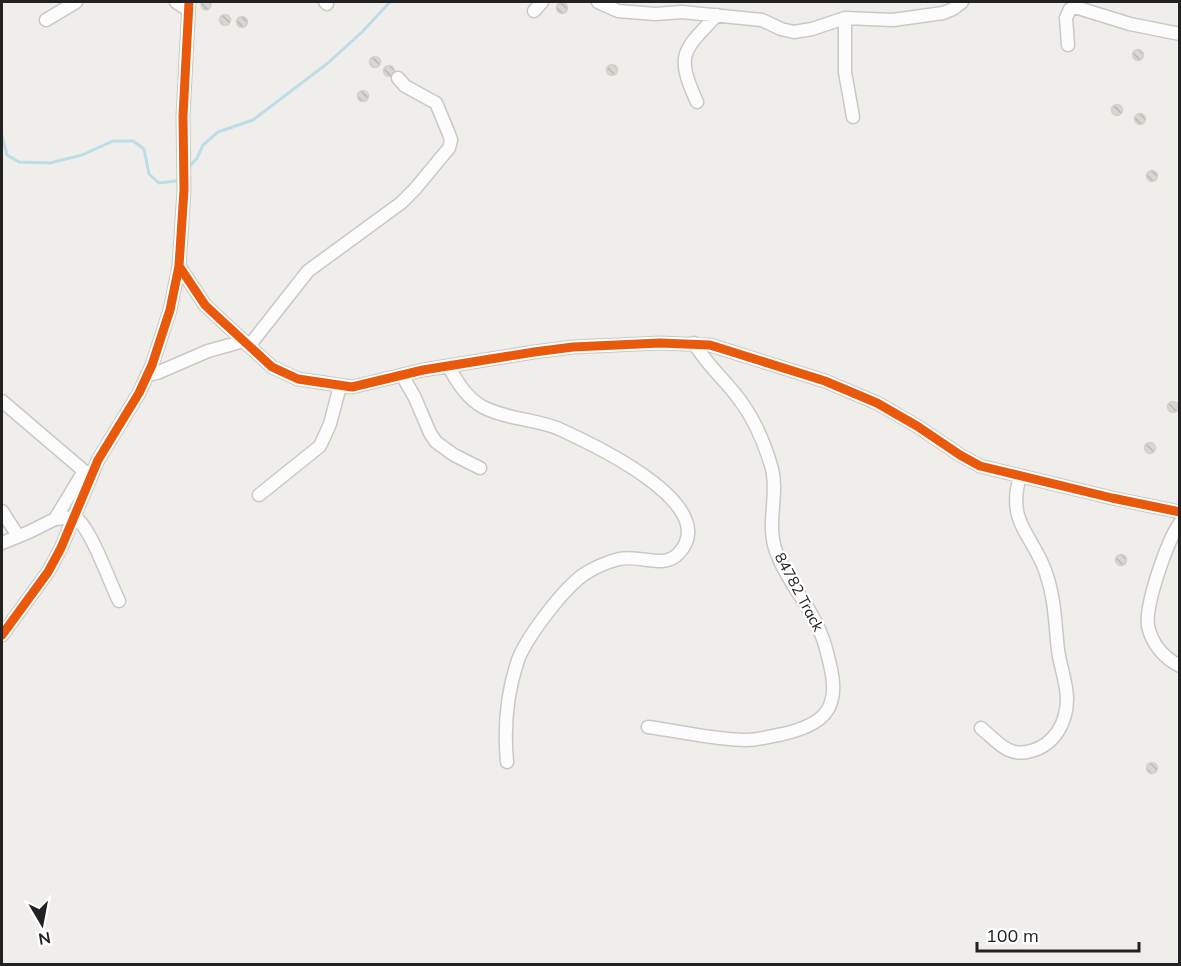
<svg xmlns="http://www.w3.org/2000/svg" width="1181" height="966" font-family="Mulish,sans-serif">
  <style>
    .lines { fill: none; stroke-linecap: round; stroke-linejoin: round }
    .stream { stroke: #bcdde5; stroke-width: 3 }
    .building { fill: url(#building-back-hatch); stroke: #d4d0cc; stroke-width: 1.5 }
    .minor-casing { stroke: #c9c8c7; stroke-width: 15 }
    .minor { stroke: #fdfcfc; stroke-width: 12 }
    .cycleway-casing { stroke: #fff; stroke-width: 13 }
    .cycleway { stroke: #e8590c; stroke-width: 9 }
    .labels { text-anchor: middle; stroke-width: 4.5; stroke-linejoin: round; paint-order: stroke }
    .street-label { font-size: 15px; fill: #222; stroke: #fff }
  </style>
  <defs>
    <pattern id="building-back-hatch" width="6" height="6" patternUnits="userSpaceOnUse" patternTransform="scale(1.5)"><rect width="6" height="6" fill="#d8d6d3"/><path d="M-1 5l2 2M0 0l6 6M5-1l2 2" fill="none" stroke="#b9b7b5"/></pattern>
  </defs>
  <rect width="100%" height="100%" fill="#f0eeeb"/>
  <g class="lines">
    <path class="stream" d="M 2,136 L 7,155 L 19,162 L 50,163 L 82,155 L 113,141 L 133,141 L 144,149 L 149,174 L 159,183 L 176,181 L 180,176
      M 189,167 L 197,158 L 203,145 L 218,132 L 253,120 L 328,63 L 362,32 L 390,2"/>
  </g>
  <path class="building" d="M201 5a5 5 0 1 1 10 0a5 5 0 1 1-10 0Z
    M556.5 8a5.5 5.5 0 1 1 11 0a5.5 5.5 0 1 1-11 0Z
    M219.5 20a5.5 5.5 0 1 1 11 0a5.5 5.5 0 1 1-11 0Z
    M236.5 22a5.5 5.5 0 1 1 11 0a5.5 5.5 0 1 1-11 0Z
    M1132.5 55a5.5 5.5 0 1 1 11 0a5.5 5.5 0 1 1-11 0Z
    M369.5 62a5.5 5.5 0 1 1 11 0a5.5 5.5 0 1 1-11 0Z
    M606.5 70a5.5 5.5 0 1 1 11 0a5.5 5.5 0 1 1-11 0Z
    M383.5 71a5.5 5.5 0 1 1 11 0a5.5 5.5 0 1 1-11 0Z
    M357.5 96a5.5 5.5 0 1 1 11 0a5.5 5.5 0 1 1-11 0Z
    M1111.5 110a5.5 5.5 0 1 1 11 0a5.5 5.5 0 1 1-11 0Z
    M1134.5 119a5.5 5.5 0 1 1 11 0a5.5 5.5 0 1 1-11 0Z
    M1146.5 176a5.5 5.5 0 1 1 11 0a5.5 5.5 0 1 1-11 0Z
    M1167.5 407a5.5 5.5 0 1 1 11 0a5.5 5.5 0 1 1-11 0Z
    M1144.5 448a5.5 5.5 0 1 1 11 0a5.5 5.5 0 1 1-11 0Z
    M1115.5 560a5.5 5.5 0 1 1 11 0a5.5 5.5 0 1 1-11 0Z
    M1146.5 768a5.5 5.5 0 1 1 11 0a5.5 5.5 0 1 1-11 0Z"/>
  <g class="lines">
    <defs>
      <path id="minor" d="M 176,2 L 188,10
        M 325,2 L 327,4
        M 598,2 L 618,11 L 655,14 L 682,12 L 762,20 L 781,29 L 794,32 L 812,29 L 845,18 L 893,20 L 943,13 L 953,9 L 962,2
        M 534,11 L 542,2
        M 845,18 L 845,72 L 853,117
        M 46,20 L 76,2
        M 1068,45 L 1066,18 L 1070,9 L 1075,7 L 1130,24 L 1180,34
        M 697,102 C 675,54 683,51 717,15
        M 179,266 L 205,305 L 221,320 L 272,367 L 298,379 L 352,387 L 423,370 L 534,352 L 573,347 L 660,343 L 710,345 L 825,381 L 877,403 L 917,426 L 960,455 L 980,466 L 1112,498 L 1180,512
        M 249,346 L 308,271 L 401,203 L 415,189 L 449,148 L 451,140 L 449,134 L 436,103 L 405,86 L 398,78
        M 448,366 C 457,381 466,398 483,407 C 506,419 533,419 557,428 C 588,442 724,504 679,553 C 664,570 641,554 619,559 C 607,562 596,567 586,573 C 565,586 524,640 517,663 C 507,694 504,730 507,762
        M 147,375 L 157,373 L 208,351 L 244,341
        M 402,375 L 415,398 L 430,433 L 436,442 L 454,455 L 480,468
        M 2,401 L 84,471 L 91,475
        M 259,495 L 320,446 L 330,424 L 340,386
        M 2,511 L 18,536
        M 55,519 L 84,471
        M 1180,523 C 1167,541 1145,605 1148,626 C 1152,644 1164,658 1180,666
        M 2,543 L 29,532 L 55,519 L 75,517 C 91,528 109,581 119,601
        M 2,635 L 48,572 L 61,548 L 98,460 L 139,393 L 152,365 L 170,310 L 179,266 L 184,190 L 183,116 L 189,2
        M 648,727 C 679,731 715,740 747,740 C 759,740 771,736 783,734 C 822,725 840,710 831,669 C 828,657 826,645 821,634 C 810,605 788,583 777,554 C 765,524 779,497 772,469 C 765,444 755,420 739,399 C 725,380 706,364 694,343
        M 981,728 C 997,741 1008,758 1031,751 C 1054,745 1067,723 1067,699 C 1067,683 1060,666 1058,650 C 1055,623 1055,599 1046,573 C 1033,534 1006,524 1020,476"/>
    </defs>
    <use href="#minor" class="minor-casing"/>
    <use href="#minor" class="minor"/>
    <defs>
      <path id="cycleway" d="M 179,266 L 205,305 L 221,320 L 272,367 L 298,379 L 352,387 L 423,370 L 534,352 L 573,347 L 660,343 L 710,345 L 825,381 L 877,403 L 917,426 L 960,455 L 980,466 L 1112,498 L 1180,512
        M 2,635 L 48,572 L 61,548 L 98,460 L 139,393 L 152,365 L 170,310 L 179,266 L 184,190 L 183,116 L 189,2"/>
    </defs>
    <use href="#cycleway" class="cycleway-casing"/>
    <use href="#cycleway" class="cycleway"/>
  </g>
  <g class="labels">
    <g class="street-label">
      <text transform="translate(799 592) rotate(62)" y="5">84782 Track</text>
    </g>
  </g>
  <rect width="1181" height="966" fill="none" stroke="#222222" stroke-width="6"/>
  <g transform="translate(42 924) rotate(170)" stroke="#ffffff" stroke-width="4.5" paint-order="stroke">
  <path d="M0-4.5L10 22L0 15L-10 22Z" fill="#222222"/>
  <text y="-9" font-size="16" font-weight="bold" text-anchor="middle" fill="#222222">N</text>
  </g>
  <path d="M977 942v9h162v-9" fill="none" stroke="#222222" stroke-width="3"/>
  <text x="986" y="942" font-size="18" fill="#222222" stroke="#ffffff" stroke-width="4.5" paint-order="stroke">100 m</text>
</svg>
